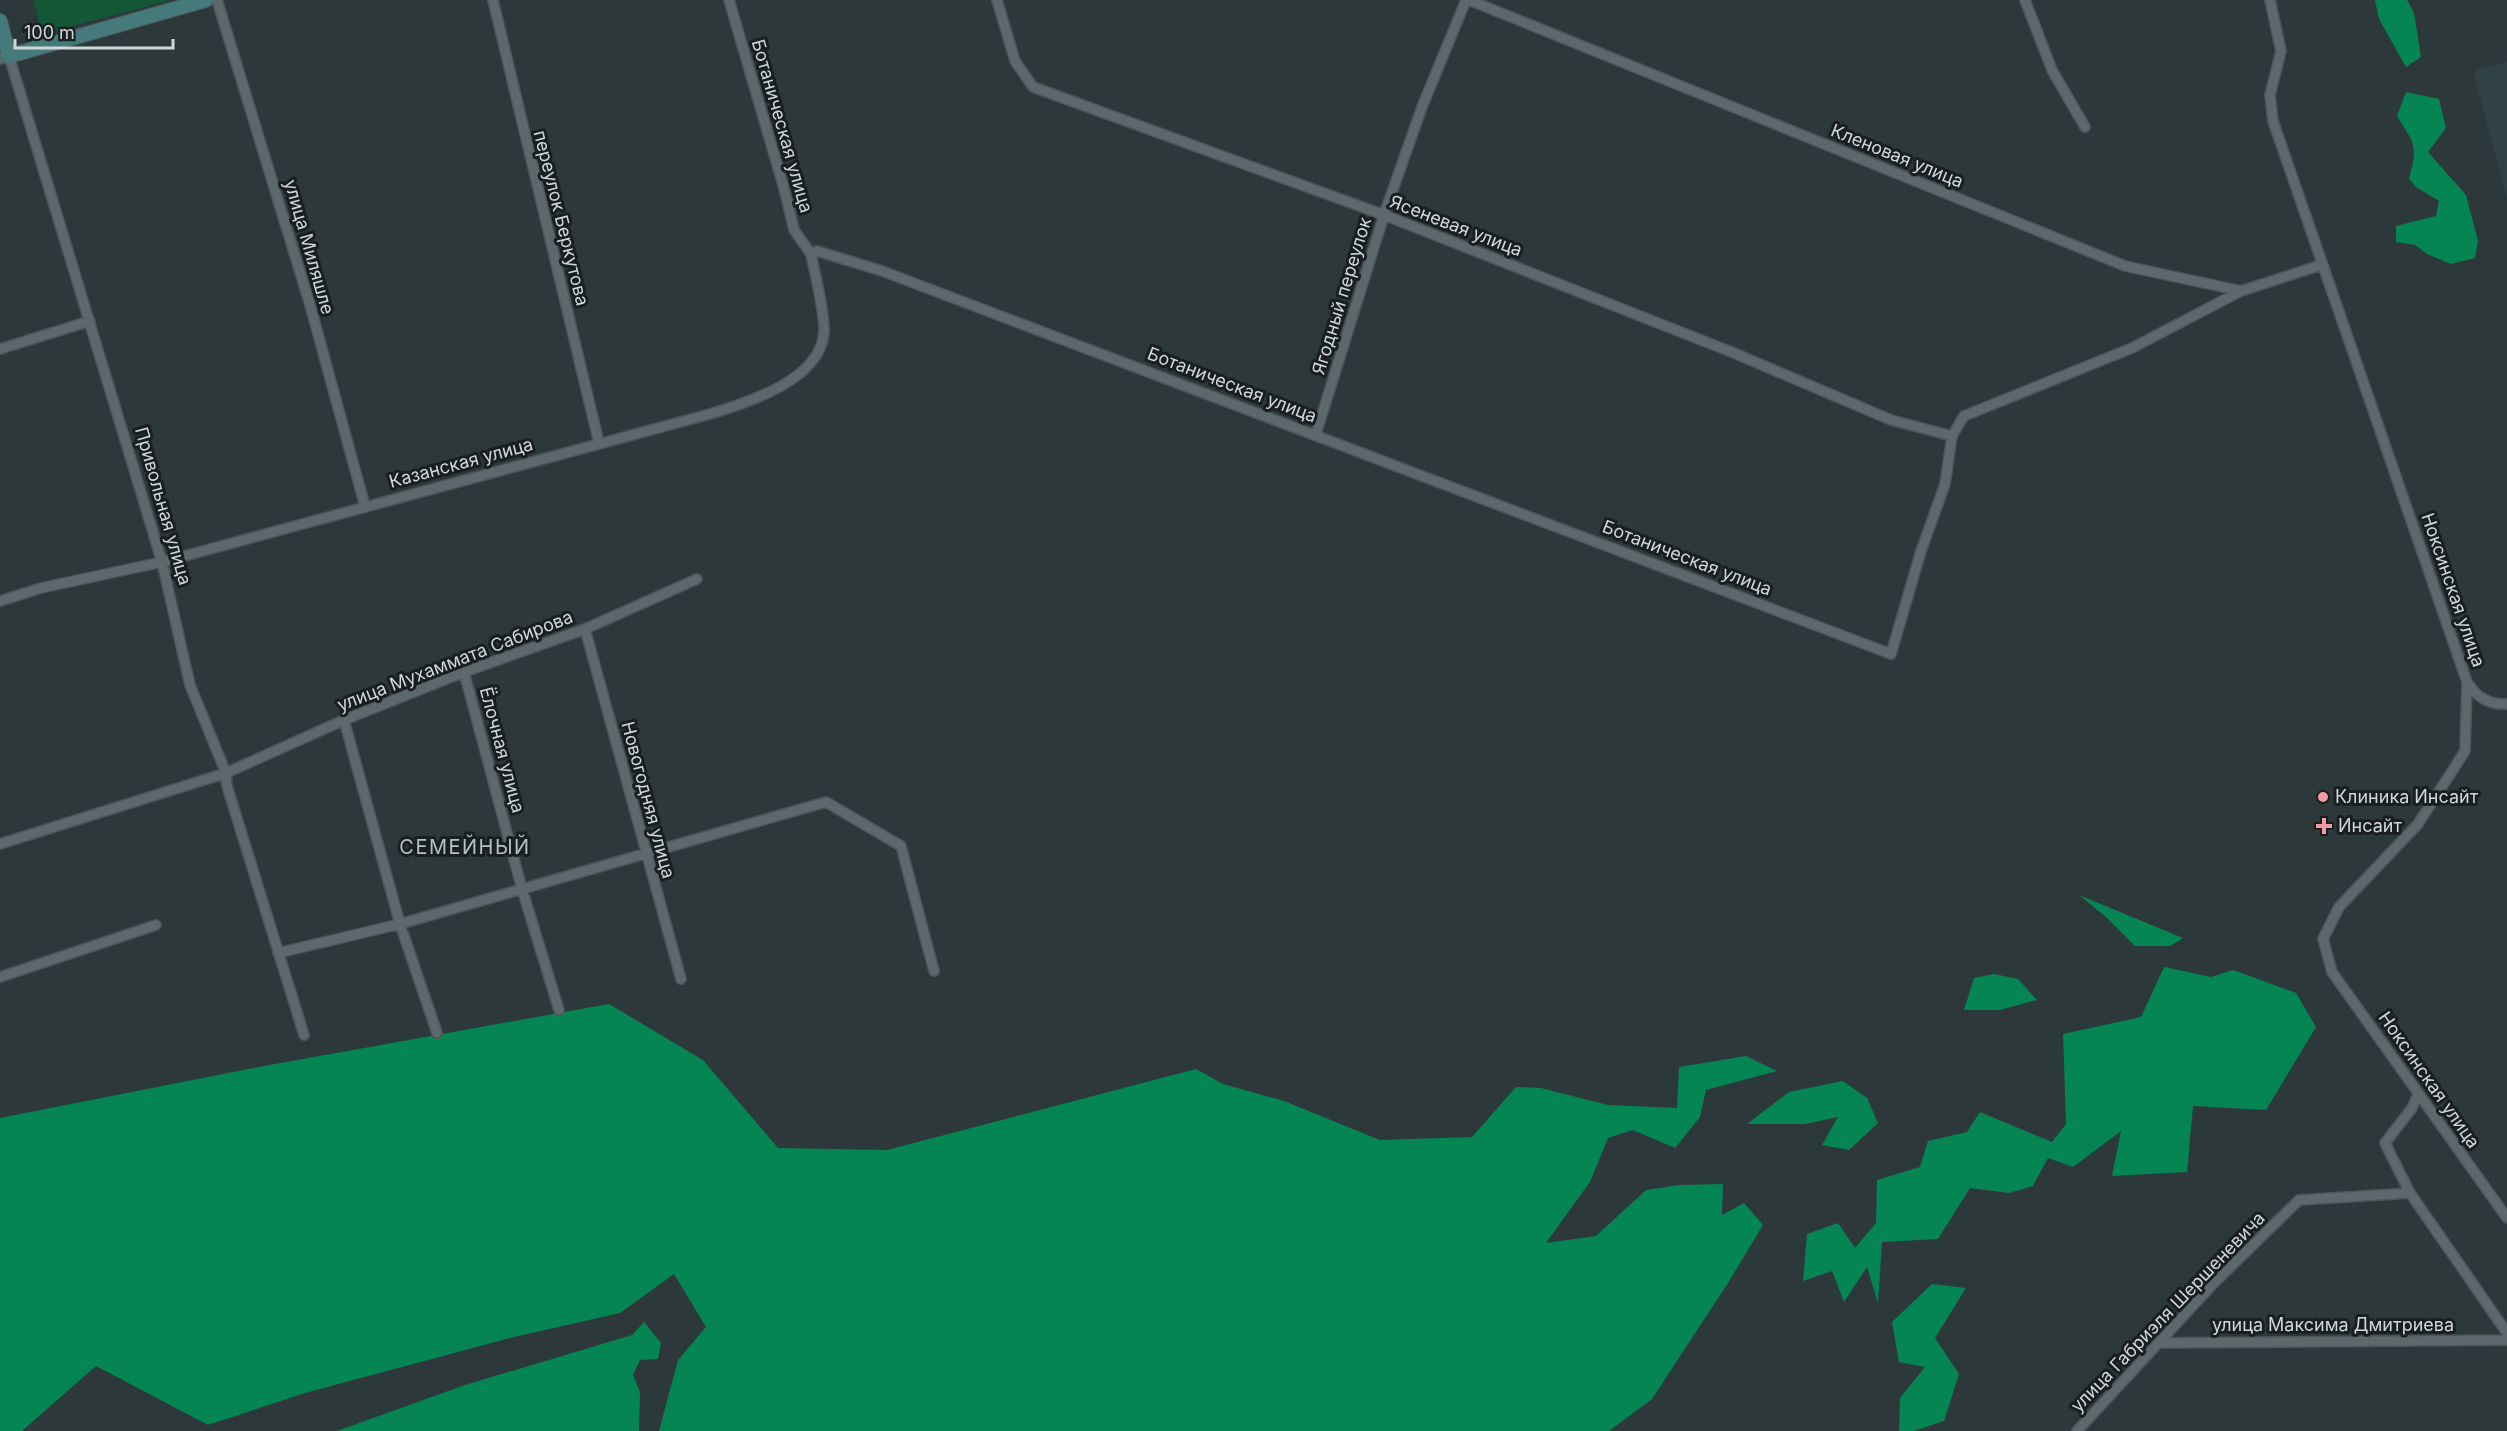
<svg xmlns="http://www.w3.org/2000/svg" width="2507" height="1431" font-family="Inter,sans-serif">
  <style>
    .built { fill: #304248 }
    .green { fill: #145737 }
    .forest { fill: #058553 }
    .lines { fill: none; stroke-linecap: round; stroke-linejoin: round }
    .street-casing { stroke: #4d5659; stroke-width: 12 }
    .secondary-casing { stroke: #4d5659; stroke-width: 16 }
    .street { stroke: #5c686c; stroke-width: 9 }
    .secondary { stroke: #457a7a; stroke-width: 14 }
    .poi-dot { fill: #f49aa5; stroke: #191e20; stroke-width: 2 }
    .labels { text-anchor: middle; stroke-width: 6; stroke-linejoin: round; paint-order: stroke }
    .street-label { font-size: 18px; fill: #d0d7d9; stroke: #191e20 }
    .poi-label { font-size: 18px; fill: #d0d7d9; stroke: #191e20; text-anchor: start }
    .neighbourhood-label { font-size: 20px; letter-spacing: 1.5px; fill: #b3c1c5; stroke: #191e20 }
  </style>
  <rect width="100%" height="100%" fill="#2d383b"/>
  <path class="built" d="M 2507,62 L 2507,198 L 2474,75 L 2478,69 Z"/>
  <path class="green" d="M 33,0 L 171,0 L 43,34 Z"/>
  <path class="forest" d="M 2375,0 L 2407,0 L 2414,13 L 2421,57 L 2406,67 L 2379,19 Z
    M 2406,92 L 2439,99 L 2446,128 L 2428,152 L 2466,195 L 2478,241 L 2475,258 L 2451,264 L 2427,254 L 2415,245 L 2396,242 L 2396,226 L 2436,216 L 2439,201 L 2416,187 L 2409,179 C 2418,145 2415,145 2397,116 Z
    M 2079,895 L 2183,938 L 2170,946 L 2135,946 L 2106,917 Z
    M 2164,967 L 2211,977 L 2233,970 L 2296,993 L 2316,1027 L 2266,1110 L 2193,1106 L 2187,1172 L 2112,1176 L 2121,1131 L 2073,1167 L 2048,1158 L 2033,1186 L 2009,1193 L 1970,1188 L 1938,1239 L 1882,1242 L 1878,1303 L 1867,1267 L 1844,1302 L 1832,1271 L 1803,1281 L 1807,1234 L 1838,1223 L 1855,1248 L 1876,1223 L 1877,1180 L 1920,1167 L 1928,1141 L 1967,1132 L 1980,1112 L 2052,1142 L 2066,1124 L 2063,1034 L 2141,1017 Z
    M 1994,974 L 2018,979 L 2037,1000 L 2000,1010 L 1964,1010 L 1974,978 Z
    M 609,1004 L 703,1060 L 778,1148 L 887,1150 L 1196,1069 L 1223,1084 L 1284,1101 L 1380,1140 L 1472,1137 L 1516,1087 L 1541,1088 L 1608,1105 L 1677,1108 L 1679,1067 L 1746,1056 L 1777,1071 L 1706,1090 L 1700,1117 L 1675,1148 L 1633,1130 L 1608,1138 L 1590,1182 L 1546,1243 L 1596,1236 L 1646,1190 L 1679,1185 L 1723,1184 L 1722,1215 L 1744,1203 L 1763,1225 L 1728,1283 L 1652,1399 L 1609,1431 L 659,1431 L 678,1360 L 706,1327 L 674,1274 L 620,1313 L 514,1337 L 305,1393 L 208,1425 L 96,1366 L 22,1431 L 0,1431 L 0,1118 L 264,1066 Z
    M 1843,1081 L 1867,1098 L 1878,1123 L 1849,1150 L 1822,1145 L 1838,1117 L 1805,1124 L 1747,1124 L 1789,1092 Z
    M 1932,1284 L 1966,1288 L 1935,1338 L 1959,1374 L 1944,1421 L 1914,1431 L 1899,1431 L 1900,1398 L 1925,1367 L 1899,1362 L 1892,1322 Z
    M 644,1322 L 661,1343 L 658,1359 L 640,1360 L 633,1375 L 640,1392 L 639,1431 L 337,1431 L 465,1385 L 632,1335 Z"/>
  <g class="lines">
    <defs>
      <path id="street" d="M 217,0 L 310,305 L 365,506
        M 493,0 L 599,443
        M 729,0 L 785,192 L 794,230 L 811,254 L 817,251 L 882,271 L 1891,654 L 1921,551 L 1945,484 L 1952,436 L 1964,416 L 2132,348 L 2241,291
        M 997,0 L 1015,61 L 1033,87 L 1384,215 L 1734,353 L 1891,420 L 1952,436
        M 1469,0 L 2125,266 L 2241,291 L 2321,265
        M 2025,0 L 2052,70 L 2085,127
        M 2270,0 L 2281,51 L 2270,95 L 2273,121 L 2467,682 L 2465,751 L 2418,824 L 2339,907 L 2323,939 L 2332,972 L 2507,1218
        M 0,59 L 9,56 L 162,562 L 190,685 L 226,773 L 0,844
        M 0,349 L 90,321
        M 1316,434 L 1384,215 L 1422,107 L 1466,0
        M 0,601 L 41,588 L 162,562 L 710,414 C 747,403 821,380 824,332 C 825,313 815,274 811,254
        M 585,629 L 681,979
        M 464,672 L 522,889 L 559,1010
        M 2467,682 C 2477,697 2488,705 2507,704
        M 344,720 L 400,924 L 437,1033
        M 278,953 L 400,924 L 826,802 L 901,846 L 934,971
        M 0,977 L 156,925
        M 304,1035 L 227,786 L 226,773 L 344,720 L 464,672 L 585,629 L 697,579
        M 2410,1193 L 2507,1333
        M 2158,1343 L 2507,1340
        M 2077,1431 L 2213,1284 L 2299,1200 L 2410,1193 L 2385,1143 L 2412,1108 L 2418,1094"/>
      <path id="secondary" d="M 0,21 L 9,56 L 206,0"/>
    </defs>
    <use href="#street" class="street-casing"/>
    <use href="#secondary" class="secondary-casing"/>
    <use href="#street" class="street"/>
    <use href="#secondary" class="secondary"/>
  </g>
  <g class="poi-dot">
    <circle cx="2323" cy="797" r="6"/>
    <path d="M2321 817h6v6h6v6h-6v6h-6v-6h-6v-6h6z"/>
  </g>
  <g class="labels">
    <g class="street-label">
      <text transform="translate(782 126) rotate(74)" y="6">Ботаническая улица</text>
      <text transform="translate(1897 156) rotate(22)" y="6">Кленовая улица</text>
      <text transform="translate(561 218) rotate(76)" y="6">переулок Беркутова</text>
      <text transform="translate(1456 226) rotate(21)" y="6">Ясеневая улица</text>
      <text transform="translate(309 247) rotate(74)" y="6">улица Миляшле</text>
      <text transform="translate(1342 296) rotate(-73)" y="6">Ягодный переулок</text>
      <text transform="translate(1232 385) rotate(21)" y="6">Ботаническая улица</text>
      <text transform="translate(461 463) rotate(-15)" y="6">Казанская улица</text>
      <text transform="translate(163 506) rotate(74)" y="6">Привольная улица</text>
      <text transform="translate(1687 558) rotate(21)" y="6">Ботаническая улица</text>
      <text transform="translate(2453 590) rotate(71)" y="6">Ноксинская улица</text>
      <text transform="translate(455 661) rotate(-21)" y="6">улица Мухаммата Сабирова</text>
      <text transform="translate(502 750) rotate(75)" y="6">Ёлочная улица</text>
      <text transform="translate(648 800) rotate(75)" y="6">Новогодняя улица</text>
      <text transform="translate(2429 1080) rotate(55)" y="6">Ноксинская улица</text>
      <text transform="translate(2168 1312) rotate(-46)" y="6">улица Габриэля Шершеневича</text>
      <text x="2333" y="1331">улица Максима Дмитриева</text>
    </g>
    <g class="poi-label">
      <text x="2335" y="803">Клиника Инсайт</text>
      <text x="2338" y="832">Инсайт</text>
    </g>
    <g class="neighbourhood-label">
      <text x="465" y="854">СЕМЕЙНЫЙ</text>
    </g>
  </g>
  <path d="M15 39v9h158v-9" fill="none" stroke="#d0d7d9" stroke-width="3"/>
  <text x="24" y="39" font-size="18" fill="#d0d7d9" stroke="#191e20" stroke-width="4.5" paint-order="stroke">100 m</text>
</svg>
